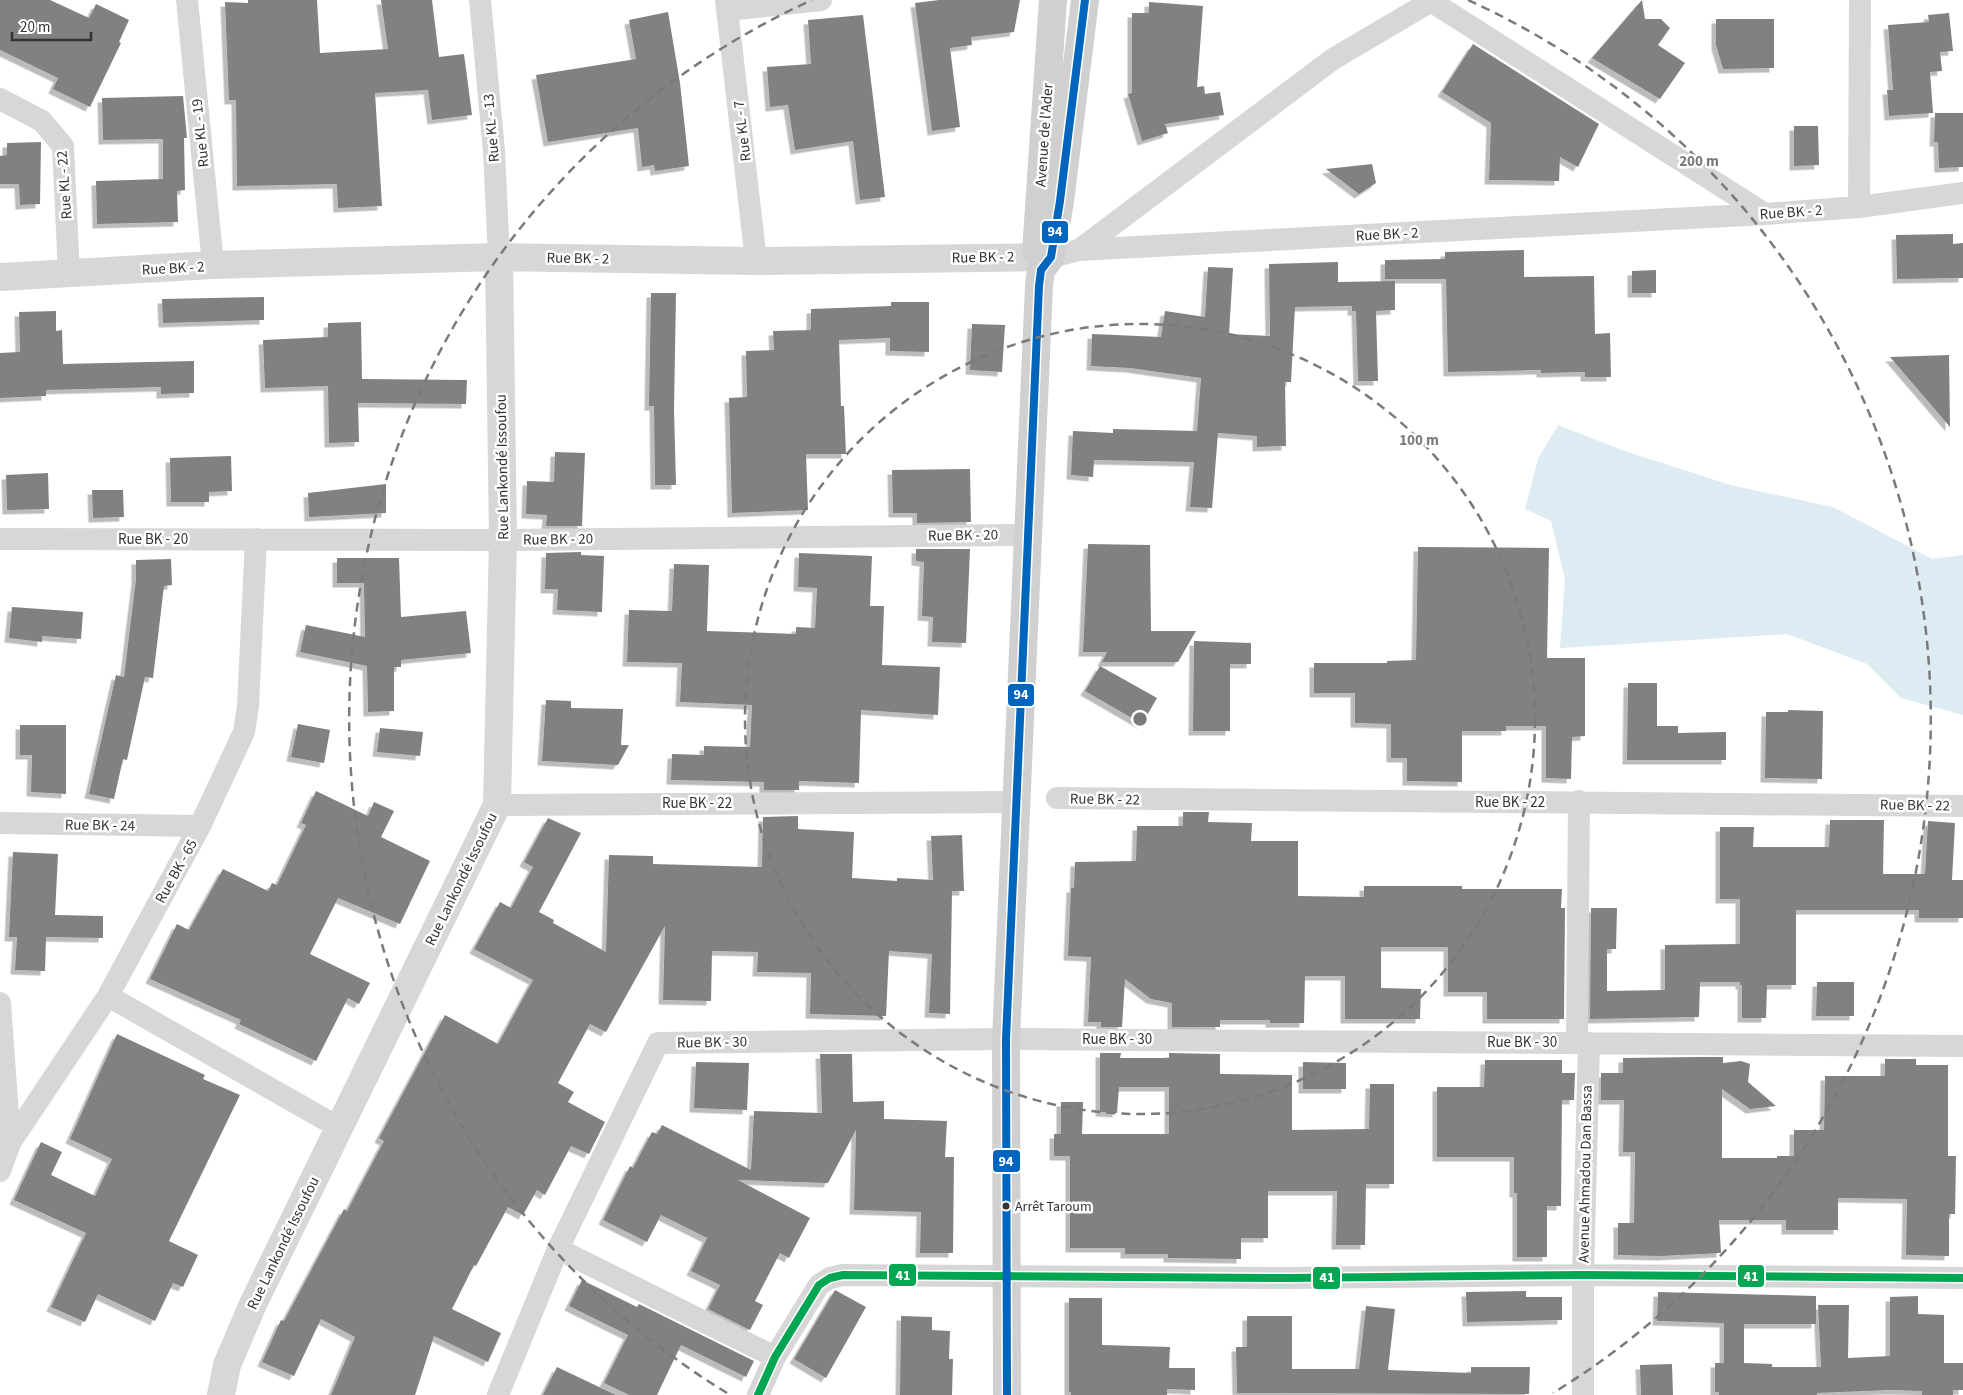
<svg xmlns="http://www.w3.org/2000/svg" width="1963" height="1395" font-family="'Source Sans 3',sans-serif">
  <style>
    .water { fill: #ddebf3 }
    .building { fill: #818181; filter: url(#shadow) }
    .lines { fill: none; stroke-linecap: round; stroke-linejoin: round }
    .minor { stroke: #d7d7d7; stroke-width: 22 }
    .tertiary { stroke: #d7d7d7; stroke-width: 28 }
    .secondary { stroke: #d0d0d0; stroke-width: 28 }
    .bus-1-casing { stroke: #fff; stroke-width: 11 }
    .bus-2-casing { stroke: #fff; stroke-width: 11 }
    .bus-1 { stroke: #00a651; stroke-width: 8 }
    .bus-2 { stroke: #0065bd; stroke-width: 8 }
    .ring { fill: none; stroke: #7a7a7a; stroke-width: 2.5; stroke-dasharray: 9 6 }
    .bus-dot { fill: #333; stroke: #fff; stroke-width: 2 }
    .labels { text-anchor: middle; stroke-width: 5; stroke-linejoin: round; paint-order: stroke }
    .bus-label { font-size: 14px; fill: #333; stroke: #fff; text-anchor: start }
    .street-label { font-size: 15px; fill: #333; stroke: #fff }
    .centre { fill: #7a7a7a; stroke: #fff; stroke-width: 2.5 }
    .ring-label { font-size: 15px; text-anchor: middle; font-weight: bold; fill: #7a7a7a; stroke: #fff; stroke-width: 5; stroke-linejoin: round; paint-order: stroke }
    .line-badge { stroke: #fff; stroke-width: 2 }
    .badge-label { font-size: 14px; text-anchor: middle; font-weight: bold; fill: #fff }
  </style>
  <defs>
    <filter id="shadow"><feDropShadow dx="-4.5" dy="4.5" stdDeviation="0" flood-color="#0004"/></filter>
  </defs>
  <rect width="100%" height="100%" fill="#fff"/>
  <path class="water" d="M 1558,425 L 1622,450 L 1730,485 L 1833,507 L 1932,559 L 1963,555 L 1963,715 L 1901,698 L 1867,664 L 1787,634 L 1560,648 L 1565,579 L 1551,521 L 1525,509 L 1538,459 Z"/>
  <path class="building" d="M 0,0 L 50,0 L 89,18 L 96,4 L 129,20 L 119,42 L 121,43 L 90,107 L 53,89 L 58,78 L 0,50 Z
    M 248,0 L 317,0 L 320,53 L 388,49 L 381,0 L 432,0 L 439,57 L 464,54 L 472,115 L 432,120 L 428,90 L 375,93 L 382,206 L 338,208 L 337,184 L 237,186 L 236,100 L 229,100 L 225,2 L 248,3 Z
    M 939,0 L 1020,0 L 1014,32 L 971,37 L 972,45 L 950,48 L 960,127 L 932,131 L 915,3 Z
    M 1642,0 L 1645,19 L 1661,19 L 1670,28 L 1658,45 L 1685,63 L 1660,99 L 1592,58 Z
    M 1149,2 L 1203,6 L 1197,87 L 1204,86 L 1205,94 L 1220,92 L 1224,115 L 1165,124 L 1168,133 L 1142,141 L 1128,94 L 1132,93 L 1132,13 L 1149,13 Z
    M 668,12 L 680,83 L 689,166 L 655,171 L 654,165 L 642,167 L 638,128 L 548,142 L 536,75 L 636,59 L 629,20 Z
    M 1949,13 L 1953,51 L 1940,52 L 1942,71 L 1930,72 L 1933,113 L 1889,116 L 1887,90 L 1893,90 L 1888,25 L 1929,22 L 1928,15 Z
    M 863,15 L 885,197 L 860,200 L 853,141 L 795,150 L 788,105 L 770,107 L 767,67 L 811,64 L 808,20 Z
    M 1716,19 L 1774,19 L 1774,68 L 1723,69 L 1716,45 Z
    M 1473,44 L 1599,124 L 1578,167 L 1560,157 L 1559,181 L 1489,180 L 1491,123 L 1442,92 Z
    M 183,96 L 187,138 L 184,138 L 185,190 L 177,191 L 178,222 L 97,224 L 96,181 L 163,179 L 163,139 L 103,140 L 102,98 Z
    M 1935,113 L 1963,113 L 1963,167 L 1939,168 L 1938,142 L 1934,142 Z
    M 1794,126 L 1818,126 L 1819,165 L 1794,166 Z
    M 41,142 L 40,204 L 20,205 L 19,184 L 0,184 L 0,156 L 7,155 L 7,143 Z
    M 1372,164 L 1376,183 L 1359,194 L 1326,169 Z
    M 1953,234 L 1953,244 L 1963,243 L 1963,278 L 1897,279 L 1896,235 Z
    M 1524,250 L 1524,277 L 1594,276 L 1595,334 L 1610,333 L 1611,377 L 1585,377 L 1585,372 L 1541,373 L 1541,370 L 1448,372 L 1446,279 L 1385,279 L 1385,260 L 1445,259 L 1445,252 Z
    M 1338,262 L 1338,282 L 1395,281 L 1395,310 L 1376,311 L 1378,381 L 1358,381 L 1356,311 L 1352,311 L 1352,306 L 1295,307 L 1291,382 L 1285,382 L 1286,446 L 1257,447 L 1257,436 L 1218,433 L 1212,508 L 1190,507 L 1194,462 L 1094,460 L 1093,477 L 1071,475 L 1073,431 L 1113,433 L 1113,429 L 1197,431 L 1201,378 L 1130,368 L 1091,366 L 1092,334 L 1161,337 L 1165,311 L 1205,317 L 1208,267 L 1233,268 L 1229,334 L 1270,336 L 1269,264 Z
    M 1656,270 L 1656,293 L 1632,293 L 1632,271 Z
    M 651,293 L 676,293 L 674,409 L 676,485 L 655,485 L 654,406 L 649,406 Z
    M 264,297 L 264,320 L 163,323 L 162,299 Z
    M 891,302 L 929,302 L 929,352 L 890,351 L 890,338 L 839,340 L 841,406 L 844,406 L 846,454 L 806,454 L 808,510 L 732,513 L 729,398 L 747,397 L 746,351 L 774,350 L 773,331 L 811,330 L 811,309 L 891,306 Z
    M 56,311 L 56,331 L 62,330 L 63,364 L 194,361 L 194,393 L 161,394 L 161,387 L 46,390 L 46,396 L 0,398 L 0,353 L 20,352 L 19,312 Z
    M 361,322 L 362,379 L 467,380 L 466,404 L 358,403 L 359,442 L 329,443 L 328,386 L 265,388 L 263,340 L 328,337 L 328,323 Z
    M 972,324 L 1005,325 L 1002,372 L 970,370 Z
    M 1949,355 L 1950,427 L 1890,357 Z
    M 555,452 L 585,453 L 582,526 L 546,526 L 547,515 L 526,514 L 527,481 L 554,482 Z
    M 231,456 L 232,491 L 209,492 L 209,502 L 171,502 L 170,458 Z
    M 970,469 L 971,522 L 917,523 L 917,513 L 893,513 L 892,470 Z
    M 48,473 L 49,509 L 7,510 L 6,475 Z
    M 386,484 L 386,513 L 309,517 L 308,493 Z
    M 92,490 L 123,490 L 124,517 L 93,518 Z
    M 1088,544 L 1150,545 L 1151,631 L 1196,631 L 1178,662 L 1102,662 L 1107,652 L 1083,652 Z
    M 1418,547 L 1549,548 L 1547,658 L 1585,658 L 1585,736 L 1572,737 L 1571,779 L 1546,778 L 1546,726 L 1506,726 L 1506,731 L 1462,731 L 1462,782 L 1407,781 L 1407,758 L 1391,758 L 1391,724 L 1355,723 L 1355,693 L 1314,693 L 1314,663 L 1387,663 L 1387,661 L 1416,660 Z
    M 916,549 L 970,549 L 966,643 L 932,642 L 933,617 L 922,616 L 924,562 L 916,561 Z
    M 581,552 L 581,555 L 604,556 L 602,612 L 557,610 L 558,589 L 545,589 L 546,553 Z
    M 799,553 L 872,556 L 870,606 L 884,606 L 882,665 L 940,667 L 938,715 L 861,710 L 859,783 L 799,781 L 799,790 L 764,790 L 764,782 L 671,780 L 672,754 L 704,755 L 704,746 L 750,747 L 752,705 L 680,702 L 682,663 L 627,662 L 629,610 L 672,611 L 674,564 L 709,565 L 707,631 L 796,634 L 796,627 L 815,628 L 817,588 L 798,587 Z
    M 337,558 L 399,558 L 401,617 L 466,611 L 471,653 L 401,660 L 401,667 L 394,667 L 394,711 L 368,712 L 367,666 L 300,652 L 306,625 L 365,637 L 364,583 L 337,583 Z
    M 171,559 L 172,585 L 164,586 L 153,678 L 145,677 L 127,760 L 123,759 L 114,799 L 89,794 L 116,675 L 124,677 L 136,579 L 136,560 Z
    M 12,607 L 83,612 L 81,639 L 42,636 L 42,642 L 9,638 Z
    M 1194,641 L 1251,643 L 1251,664 L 1230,664 L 1230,731 L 1193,731 Z
    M 1100,666 L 1157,698 L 1142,724 L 1085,691 Z
    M 1628,683 L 1657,683 L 1657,726 L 1678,726 L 1678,733 L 1726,732 L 1726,760 L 1627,760 Z
    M 546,700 L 571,701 L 571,708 L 623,709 L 621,745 L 629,745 L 618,765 L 542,761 Z
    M 1788,710 L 1823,711 L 1822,779 L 1765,778 L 1766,712 L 1788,712 Z
    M 298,724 L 330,730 L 324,763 L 291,757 Z
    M 20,725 L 66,725 L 66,794 L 31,792 L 32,755 L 20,755 Z
    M 380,728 L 423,732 L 420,756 L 377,752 Z
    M 316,791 L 368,816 L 374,802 L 394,811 L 381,837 L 430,861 L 400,924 L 338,898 L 310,954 L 370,983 L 359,1004 L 348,998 L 316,1061 L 239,1024 L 241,1020 L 150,979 L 177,924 L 189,930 L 223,869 L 268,891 L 272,883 L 277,885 L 306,825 L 301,823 Z
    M 1183,812 L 1209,812 L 1208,822 L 1252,823 L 1251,841 L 1298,841 L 1298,896 L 1364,897 L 1364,886 L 1462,886 L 1462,889 L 1562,889 L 1561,908 L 1565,908 L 1564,1019 L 1487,1019 L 1487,992 L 1448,992 L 1448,947 L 1381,947 L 1381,988 L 1421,989 L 1420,1019 L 1345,1019 L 1345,976 L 1305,976 L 1304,1023 L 1270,1023 L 1270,1020 L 1220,1020 L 1220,1027 L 1172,1027 L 1172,1003 L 1151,999 L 1125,979 L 1122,1027 L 1101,1027 L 1101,1022 L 1088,1022 L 1091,957 L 1068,956 L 1071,888 L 1074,888 L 1075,862 L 1136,861 L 1137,826 L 1183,826 Z
    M 798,816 L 798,829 L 854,832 L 852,878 L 897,881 L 897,878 L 933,880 L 931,836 L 962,835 L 964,891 L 952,891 L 950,1014 L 929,1013 L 932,954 L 889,951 L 886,1016 L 810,1014 L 811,973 L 757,972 L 758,952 L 712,951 L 711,1001 L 663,1000 L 665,926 L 606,1032 L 590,1024 L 558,1083 L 574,1092 L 568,1102 L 605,1122 L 589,1154 L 571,1146 L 545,1195 L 537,1190 L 523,1215 L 508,1207 L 476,1266 L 474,1265 L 452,1309 L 501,1333 L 488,1362 L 434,1336 L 415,1395 L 331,1395 L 355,1337 L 321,1319 L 294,1376 L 262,1362 L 281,1320 L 284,1321 L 344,1209 L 347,1211 L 384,1141 L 379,1138 L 445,1015 L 498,1044 L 533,980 L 474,949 L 500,902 L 511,908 L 533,867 L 524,862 L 548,818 L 581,833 L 539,912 L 554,920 L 553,923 L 606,952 L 609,855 L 653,856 L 653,864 L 762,867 L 763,817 Z
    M 1830,820 L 1884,820 L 1883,874 L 1925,874 L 1928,821 L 1955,823 L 1952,880 L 1963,880 L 1963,918 L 1919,918 L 1919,910 L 1796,910 L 1796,985 L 1767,985 L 1766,1018 L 1742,1018 L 1742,985 L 1740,985 L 1740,982 L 1700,982 L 1699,1017 L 1590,1019 L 1591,908 L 1617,908 L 1616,949 L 1607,949 L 1607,991 L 1665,990 L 1665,945 L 1740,944 L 1740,899 L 1720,899 L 1720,827 L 1754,827 L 1753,847 L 1829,847 Z
    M 13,852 L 58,854 L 55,915 L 103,916 L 103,938 L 46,937 L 45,971 L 15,970 L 17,937 L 9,937 Z
    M 1817,982 L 1854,982 L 1854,1016 L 1816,1016 Z
    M 117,1034 L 205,1075 L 203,1079 L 240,1095 L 169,1241 L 198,1255 L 183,1287 L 173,1283 L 155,1321 L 98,1294 L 85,1322 L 51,1307 L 86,1233 L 14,1200 L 41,1142 L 62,1152 L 51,1175 L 95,1196 L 112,1159 L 70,1139 Z
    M 1100,1053 L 1121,1053 L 1120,1058 L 1169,1058 L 1169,1053 L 1220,1054 L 1220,1074 L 1292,1075 L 1292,1130 L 1369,1129 L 1370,1084 L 1394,1084 L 1394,1184 L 1366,1184 L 1365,1245 L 1336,1245 L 1337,1191 L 1268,1191 L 1268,1238 L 1241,1238 L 1241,1259 L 1168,1258 L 1168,1254 L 1125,1254 L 1125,1248 L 1070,1248 L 1070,1156 L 1054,1156 L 1054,1134 L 1061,1134 L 1061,1102 L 1083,1102 L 1082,1134 L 1169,1134 L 1169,1087 L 1119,1087 L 1117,1113 L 1100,1112 Z
    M 820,1054 L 852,1054 L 853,1102 L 884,1101 L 884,1119 L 947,1121 L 945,1157 L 954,1157 L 953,1253 L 920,1253 L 921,1212 L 854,1210 L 856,1130 L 828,1183 L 738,1180 L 810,1218 L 789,1258 L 780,1253 L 755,1301 L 763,1305 L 750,1330 L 708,1309 L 720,1285 L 691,1271 L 707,1238 L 661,1215 L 647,1242 L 603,1220 L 630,1166 L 633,1168 L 652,1132 L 657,1134 L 662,1125 L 751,1170 L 754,1111 L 822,1113 Z
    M 1696,1057 L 1723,1057 L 1723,1063 L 1741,1061 L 1750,1064 L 1748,1082 L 1776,1106 L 1750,1109 L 1722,1089 L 1722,1158 L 1777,1158 L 1777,1156 L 1794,1156 L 1794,1130 L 1824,1130 L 1825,1076 L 1885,1076 L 1885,1059 L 1916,1059 L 1916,1065 L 1948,1065 L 1948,1156 L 1956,1156 L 1955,1214 L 1949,1214 L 1949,1256 L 1906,1255 L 1907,1199 L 1838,1198 L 1838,1230 L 1786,1230 L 1786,1220 L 1719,1220 L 1721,1253 L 1660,1256 L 1618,1255 L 1618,1223 L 1634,1223 L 1635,1152 L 1623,1152 L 1624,1100 L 1601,1100 L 1601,1073 L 1623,1073 L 1623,1058 Z
    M 1485,1060 L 1562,1060 L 1562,1073 L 1575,1073 L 1574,1100 L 1562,1100 L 1561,1206 L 1547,1206 L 1547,1257 L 1517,1257 L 1517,1193 L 1514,1193 L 1514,1157 L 1437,1157 L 1437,1087 L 1484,1087 Z
    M 696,1062 L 749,1063 L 747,1110 L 694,1108 Z
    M 1303,1062 L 1346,1063 L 1346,1089 L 1303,1089 Z
    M 582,1280 L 637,1307 L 639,1304 L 754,1361 L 746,1377 L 681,1345 L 657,1395 L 629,1395 L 604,1383 L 628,1335 L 569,1306 Z
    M 835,1290 L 866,1307 L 826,1378 L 794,1359 Z
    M 1526,1291 L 1526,1297 L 1562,1297 L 1562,1320 L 1467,1322 L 1466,1292 Z
    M 1658,1292 L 1816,1296 L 1816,1324 L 1744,1324 L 1744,1363 L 1772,1364 L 1772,1367 L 1821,1367 L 1818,1305 L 1849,1305 L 1848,1358 L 1890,1356 L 1890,1297 L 1918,1296 L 1918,1314 L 1944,1315 L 1944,1363 L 1963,1363 L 1963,1390 L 1953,1390 L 1953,1395 L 1922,1395 L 1922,1391 L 1891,1390 L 1817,1393 L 1817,1395 L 1719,1395 L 1719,1392 L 1715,1392 L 1715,1363 L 1724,1363 L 1724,1323 L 1657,1321 Z
    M 1069,1298 L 1102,1298 L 1102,1345 L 1170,1347 L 1169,1368 L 1195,1368 L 1195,1390 L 1167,1389 L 1167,1395 L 1071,1395 L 1071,1392 L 1069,1392 Z
    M 1366,1306 L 1395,1309 L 1388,1370 L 1471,1373 L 1471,1367 L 1530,1367 L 1529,1394 L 1237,1393 L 1236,1347 L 1247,1347 L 1247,1316 L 1292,1316 L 1292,1369 L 1359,1369 Z
    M 901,1316 L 932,1317 L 932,1330 L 950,1331 L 949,1359 L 953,1359 L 952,1395 L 900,1395 Z
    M 1672,1364 L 1673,1395 L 1641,1395 L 1640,1365 Z
    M 557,1367 L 616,1395 L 543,1395 Z"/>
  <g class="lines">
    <path class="minor" d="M 187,0 L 213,265
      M 480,0 L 494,151 L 499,257
      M 726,0 L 756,261
      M 1429,0 L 1765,214
      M 728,10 L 821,0
      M 0,99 L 42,121 L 63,146 L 69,274
      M 1859,207 L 1860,0
      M 1079,250 L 1333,59 L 1433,0
      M 1051,257 L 1079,250 L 1765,214 L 1859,207 L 1963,193
      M 0,539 L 503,540 L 1027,535
      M 1057,798 L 1963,806
      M 497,805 L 1016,802
      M 0,823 L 200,826
      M 108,996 L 340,1128
      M 0,1003 L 10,1143
      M 1577,1042 L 1579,801
      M 0,1171 L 10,1143 L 108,996 L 200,826 L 244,732 L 248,706 L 256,539
      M 558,1249 L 775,1357
      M 498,1395 L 558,1249 L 658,1043 L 1006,1039 L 1963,1046
      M 758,1395 L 775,1357 L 819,1285 L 830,1278 L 843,1275 L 1288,1278 L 1583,1275 L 1963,1278
      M 1583,1395 L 1583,1275 L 1589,1043"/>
    <path class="tertiary" d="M 0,277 L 213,265 L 499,257 L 756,261 L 1051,257
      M 221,1395 L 227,1365 L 253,1304 L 497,805 L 503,540 L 499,257"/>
    <path class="secondary" d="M 1036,252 L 1053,0
      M 1007,1395 L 1006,1039 L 1039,286 L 1041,270 L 1051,257 L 1060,201 L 1085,0"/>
    <defs>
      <path id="bus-1" d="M 758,1395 L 775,1357 L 819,1285 L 830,1278 L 843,1275 L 1288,1278 L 1583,1275 L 1963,1278"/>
      <path id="bus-2" d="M 1007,1395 L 1006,1039 L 1039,286 L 1041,270 L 1051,257 L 1060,201 L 1085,0"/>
    </defs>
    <use href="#bus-1" class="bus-1-casing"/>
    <use href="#bus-2" class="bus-2-casing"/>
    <use href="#bus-1" class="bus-1"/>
    <use href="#bus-2" class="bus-2"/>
  </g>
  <g class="ring">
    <circle cx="1140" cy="719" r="395"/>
    <path d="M727 1393A790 790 0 0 1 812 0M1468 0A790 790 0 0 1 1553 1393"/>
  </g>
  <circle class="bus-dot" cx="1006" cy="1206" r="4.5"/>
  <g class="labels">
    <g class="bus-label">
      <text x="1015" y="1211">Arrêt Taroum</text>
    </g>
    <g class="street-label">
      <text transform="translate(491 128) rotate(-95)" y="5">Rue KL - 13</text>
      <text transform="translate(742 131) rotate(-97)" y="5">Rue KL - 7</text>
      <text transform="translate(200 133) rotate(-96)" y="5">Rue KL - 19</text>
      <text transform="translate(1044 135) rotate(-86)" y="5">Avenue de l'Ader</text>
      <text transform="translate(64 185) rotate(-94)" y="5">Rue KL - 22</text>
      <text transform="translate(1791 212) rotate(-4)" y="5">Rue BK - 2</text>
      <text transform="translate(1387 234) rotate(-3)" y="5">Rue BK - 2</text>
      <text transform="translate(983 257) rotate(-1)" y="5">Rue BK - 2</text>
      <text transform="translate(578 258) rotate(1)" y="5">Rue BK - 2</text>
      <text transform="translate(173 268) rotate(-3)" y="5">Rue BK - 2</text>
      <text transform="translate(502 467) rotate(-91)" y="5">Rue Lankondé Issoufou</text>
      <text transform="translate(963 535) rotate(-1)" y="5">Rue BK - 20</text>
      <text x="153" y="544">Rue BK - 20</text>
      <text transform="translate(558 539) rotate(-1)" y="5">Rue BK - 20</text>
      <text transform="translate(1105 799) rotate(1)" y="5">Rue BK - 22</text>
      <text x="1510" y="807">Rue BK - 22</text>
      <text x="697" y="808">Rue BK - 22</text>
      <text transform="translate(1915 805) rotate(1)" y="5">Rue BK - 22</text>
      <text transform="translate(100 825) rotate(1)" y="5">Rue BK - 24</text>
      <text transform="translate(176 871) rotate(-61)" y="5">Rue BK - 65</text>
      <text transform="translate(461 879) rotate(-64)" y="5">Rue Lankondé Issoufou</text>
      <text x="1117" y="1044">Rue BK - 30</text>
      <text transform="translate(712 1042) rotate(-1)" y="5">Rue BK - 30</text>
      <text x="1522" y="1047">Rue BK - 30</text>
      <text transform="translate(1585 1174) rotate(-89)" y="5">Avenue Ahmadou Dan Bassa</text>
      <text transform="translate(283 1243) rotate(-64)" y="5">Rue Lankondé Issoufou</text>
    </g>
  </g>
  <circle cx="1140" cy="719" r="8" class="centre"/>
  <g class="ring-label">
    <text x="1699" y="166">200 m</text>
    <text x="1419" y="445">100 m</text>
  </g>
  <g class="line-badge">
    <rect x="1041" y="220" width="28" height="24" rx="5" fill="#0065bd"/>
    <rect x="1007" y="683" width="28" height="24" rx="5" fill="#0065bd"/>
    <rect x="992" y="1149" width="29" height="24" rx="5" fill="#0065bd"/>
    <rect x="888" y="1263" width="29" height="24" rx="5" fill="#00a651"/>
    <rect x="1737" y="1264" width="28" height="24" rx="5" fill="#00a651"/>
    <rect x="1312" y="1266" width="29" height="24" rx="5" fill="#00a651"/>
  </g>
  <g class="badge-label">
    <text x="1055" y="236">94</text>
    <text x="1021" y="699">94</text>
    <text x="1006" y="1166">94</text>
    <text x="903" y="1280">41</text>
    <text x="1751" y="1281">41</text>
    <text x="1327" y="1282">41</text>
  </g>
  <path d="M12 32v8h79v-8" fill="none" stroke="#333333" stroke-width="2.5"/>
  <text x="20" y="32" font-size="15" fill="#333333" stroke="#ffffff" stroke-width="4" paint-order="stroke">20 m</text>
</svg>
